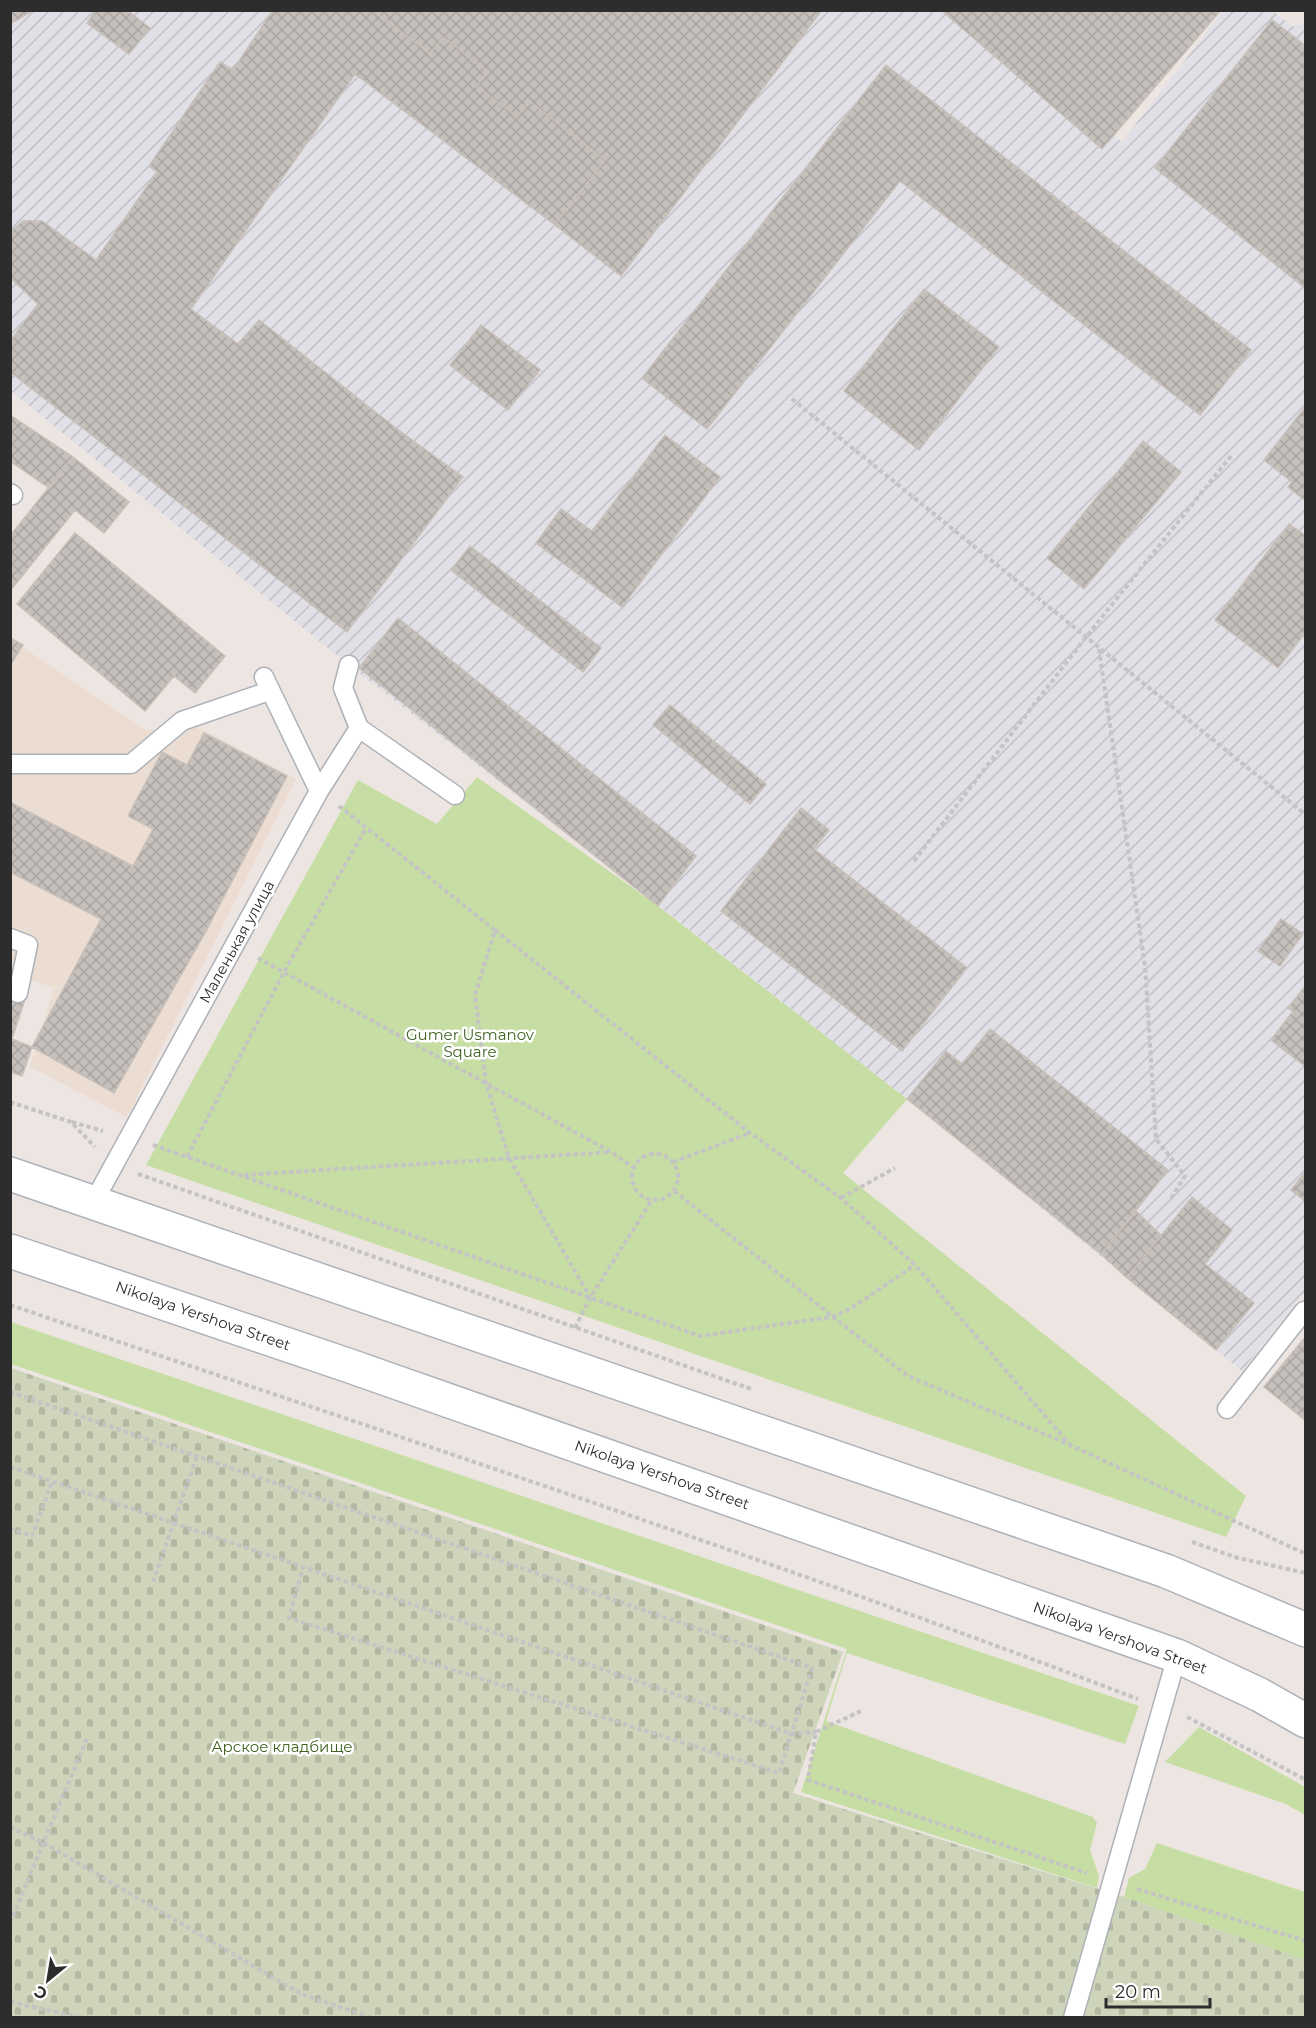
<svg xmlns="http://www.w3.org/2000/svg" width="1316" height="2028" font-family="Montserrat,sans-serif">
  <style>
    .industrial { fill: url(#industrial-furrows) }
    .education { fill: #ecddd2 }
    .grass { fill: #c6dea3 }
    .cemetery { fill: url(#cemetery-stones) }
    .building { fill: url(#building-cross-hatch); stroke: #c8c0ba; stroke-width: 1.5 }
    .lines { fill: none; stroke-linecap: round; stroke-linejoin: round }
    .lane-casing { stroke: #adb2b8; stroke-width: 21 }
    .secondary-casing { stroke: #adb2b8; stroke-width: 36 }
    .path { stroke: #c4c4c4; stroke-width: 4; stroke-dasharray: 4.5 3; stroke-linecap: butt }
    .lane { stroke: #fff; stroke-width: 18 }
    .secondary { stroke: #fff; stroke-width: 33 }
    .labels { text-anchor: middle; stroke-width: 5; stroke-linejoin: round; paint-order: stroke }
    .street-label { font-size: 15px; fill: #2d2d2d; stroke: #fff }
    .park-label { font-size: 15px; fill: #416422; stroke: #fff }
  </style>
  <defs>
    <pattern id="industrial-furrows" width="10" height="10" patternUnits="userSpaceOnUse" patternTransform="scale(1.5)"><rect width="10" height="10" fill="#e1e0e6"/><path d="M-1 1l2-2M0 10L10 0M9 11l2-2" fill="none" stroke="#c1c0c6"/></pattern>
    <pattern id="cemetery-stones" width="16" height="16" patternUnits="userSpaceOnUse" patternTransform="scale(1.5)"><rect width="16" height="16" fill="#ced5ba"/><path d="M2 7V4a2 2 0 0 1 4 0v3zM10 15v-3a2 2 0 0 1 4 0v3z" fill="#b1b7a0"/></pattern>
    <pattern id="building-cross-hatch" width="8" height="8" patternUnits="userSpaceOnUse" patternTransform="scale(1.5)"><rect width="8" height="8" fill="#c6c0bc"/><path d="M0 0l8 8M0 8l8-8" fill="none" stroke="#aaa5a2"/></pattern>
  </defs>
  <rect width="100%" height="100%" fill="#ede5e1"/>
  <path class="industrial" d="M 10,11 L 956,11 L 1122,142 L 1223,11 L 1273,11 L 1294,27 L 1305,21 L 1306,1290 L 1242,1371 L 907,1099 L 349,665 L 11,391 Z"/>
  <path class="education" d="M 21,646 L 146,730 L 198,727 L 296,779 L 127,1117 L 30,1067 L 54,988 L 11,973 L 10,671 Z"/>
  <path class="grass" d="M 477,777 L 658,906 L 907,1099 L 843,1173 L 1246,1496 L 1226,1537 L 146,1165 L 358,780 L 437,824 Z
    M 11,1322 L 1139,1706 L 1125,1744 L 847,1653 L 826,1721 L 1093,1817 L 1097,1823 L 1090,1850 L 1099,1876 L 1097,1888 L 801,1792 L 847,1649 L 11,1364 Z
    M 1199,1727 L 1305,1787 L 1305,1815 L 1286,1804 L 1165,1762 Z
    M 1157,1843 L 1305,1892 L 1305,1960 L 1124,1897 L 1129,1878 L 1145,1869 Z"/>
  <path class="cemetery" d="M 11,1368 L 843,1652 L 793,1793 L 1124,1897 L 1306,1960 L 1305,2018 L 11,2018 Z"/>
  <path class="building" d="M 10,10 L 34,10 L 10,24 Z
    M 96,10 L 127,10 L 150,28 L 129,54 L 87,23 Z
    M 273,10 L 372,10 L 430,53 L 443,37 L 488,72 L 477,86 L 517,117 L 529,101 L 605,160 L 555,225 L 355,74 L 191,309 L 238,344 L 259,320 L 397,429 L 463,477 L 347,632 L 10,372 L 10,341 L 38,304 L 10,278 L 10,232 L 23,221 L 42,221 L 96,260 L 157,172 L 149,166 L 220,62 L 233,70 Z
    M 372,10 L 822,10 L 621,276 L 555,225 L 605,160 L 529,101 L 517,117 L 477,86 L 488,72 L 443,37 L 430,53 Z
    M 941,10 L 1221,10 L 1102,149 Z
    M 1272,20 L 1306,46 L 1305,288 L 1155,168 Z
    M 886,65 L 1251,350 L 1200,415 L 900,181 L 707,429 L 642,378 Z
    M 924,289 L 999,347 L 919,450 L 844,391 Z
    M 481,325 L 540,370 L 508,410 L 450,365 Z
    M 1306,406 L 1306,501 L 1288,487 L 1292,482 L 1264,460 Z
    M 10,415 L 73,457 L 49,488 L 10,461 Z
    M 665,435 L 720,477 L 622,607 L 536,543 L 561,509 L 592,531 Z
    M 1143,441 L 1181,472 L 1084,589 L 1047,558 Z
    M 73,457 L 129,502 L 104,533 L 75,510 L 10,591 L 10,536 Z
    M 1289,524 L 1306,536 L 1306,632 L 1278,668 L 1215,620 Z
    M 75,533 L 225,656 L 195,693 L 174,676 L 145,711 L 17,604 Z
    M 470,546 L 601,648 L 583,672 L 451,570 Z
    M 398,618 L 696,856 L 658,906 L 359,668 Z
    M 10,638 L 23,645 L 10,666 Z
    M 670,705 L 766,784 L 750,804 L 653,725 Z
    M 204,733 L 287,776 L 205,933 L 114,1093 L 32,1047 L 101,919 L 10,872 L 10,802 L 133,866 L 153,829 L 128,816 L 162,752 L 187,765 Z
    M 801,808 L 829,830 L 814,849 L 967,968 L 902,1051 L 721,911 Z
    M 1281,919 L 1303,934 L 1280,966 L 1258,951 Z
    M 1306,985 L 1306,1067 L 1271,1040 L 1293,1011 L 1288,1008 Z
    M 10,991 L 26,996 L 12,1039 L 32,1047 L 22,1076 L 10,1072 Z
    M 990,1029 L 1168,1170 L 1101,1254 L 907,1099 L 946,1051 L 962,1064 Z
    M 1306,1171 L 1306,1202 L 1291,1190 Z
    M 1192,1197 L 1232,1230 L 1205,1264 L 1254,1303 L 1216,1350 L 1127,1278 Z
    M 1136,1211 L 1161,1235 L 1127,1278 L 1101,1254 Z
    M 1306,1336 L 1306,1421 L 1264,1387 Z"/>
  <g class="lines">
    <defs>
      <path id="lane" d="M 10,493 L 13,495
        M 349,665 L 343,688 L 359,728
        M 264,677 L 319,791
        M 10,764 L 131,764 L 182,721 L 269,691
        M 10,938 L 28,945 L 18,993
        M 93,1203 L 319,791 L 359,728 L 455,795
        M 1227,1409 L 1304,1311
        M 1073,2018 L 1177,1656"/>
      <path id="secondary" d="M 10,1174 L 1166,1571 L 1306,1630
        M 10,1251 L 347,1365 L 1177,1656 L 1260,1695 L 1306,1721"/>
    </defs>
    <use href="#lane" class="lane-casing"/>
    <use href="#secondary" class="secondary-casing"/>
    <path class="path" d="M 792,399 L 1306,815
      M 1099,649 L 1145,966 L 1156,1139 L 1185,1176 L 1170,1200
      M 339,806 L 495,930 L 475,995 L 486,1083 L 509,1158 L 590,1297
      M 914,861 L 1086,637 L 1231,456
      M 495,930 L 750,1133 L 841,1198 L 915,1265 L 1070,1445
      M 258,958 L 611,1152 L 634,1168
      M 10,1102 L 71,1122 L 95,1147
      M 72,1122 L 103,1131
      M 153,1145 L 700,1336 L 831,1317 L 850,1309 L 915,1265
      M632 1177a23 23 0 1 1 46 0a23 23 0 1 1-46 0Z
      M 187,1157 L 284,972 L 366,828
      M 673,1162 L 750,1133
      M 138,1174 L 751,1389
      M 244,1175 L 611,1152
      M 674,1191 L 908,1376 L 1070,1445 L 1306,1554
      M 841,1198 L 895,1168
      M 10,1305 C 387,1433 766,1557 1138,1699
      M 575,1328 L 590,1298 L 652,1200
      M 10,1392 L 812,1668 L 779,1773 L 289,1618 L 303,1567
      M 10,1467 L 792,1734 L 816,1732
      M 10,1528 L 32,1536 L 52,1482
      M 1192,1542 L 1238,1558 L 1306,1573
      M 153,1582 L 197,1456
      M 861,1711 L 816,1732 L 808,1780 L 1087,1873
      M 1187,1717 L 1306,1780
      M 10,1827 L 44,1843 L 301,1994 L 373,2018
      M 1137,1889 L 1306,1941
      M 10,1923 L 88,1736
      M 10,2002 L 84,2018"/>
    <use href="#lane" class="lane"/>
    <use href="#secondary" class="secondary"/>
  </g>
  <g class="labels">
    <g class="street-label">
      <text transform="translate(237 942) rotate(-61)" y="5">Маленькая улица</text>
      <text transform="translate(203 1316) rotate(19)" y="5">Nikolaya Yershova Street</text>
      <text transform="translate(662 1475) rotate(19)" y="5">Nikolaya Yershova Street</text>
      <text transform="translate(1120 1638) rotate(20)" y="5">Nikolaya Yershova Street</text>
    </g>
    <g class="park-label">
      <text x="470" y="1040">Gumer Usmanov<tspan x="470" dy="17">Square</tspan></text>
      <text x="282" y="1752">Арское кладбище</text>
    </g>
  </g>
  <rect width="1316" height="2028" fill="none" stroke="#2d2d2d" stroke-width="24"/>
  <g transform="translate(48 1980) rotate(210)" stroke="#ffffff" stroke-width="4.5" paint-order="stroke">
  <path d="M0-4.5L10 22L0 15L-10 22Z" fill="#2d2d2d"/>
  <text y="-9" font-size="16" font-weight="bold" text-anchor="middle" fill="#2d2d2d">С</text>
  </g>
  <path d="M1106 1998v9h104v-9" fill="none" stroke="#2d2d2d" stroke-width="3"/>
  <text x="1115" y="1998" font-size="18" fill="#2d2d2d" stroke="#ffffff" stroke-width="4.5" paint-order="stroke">20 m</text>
</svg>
